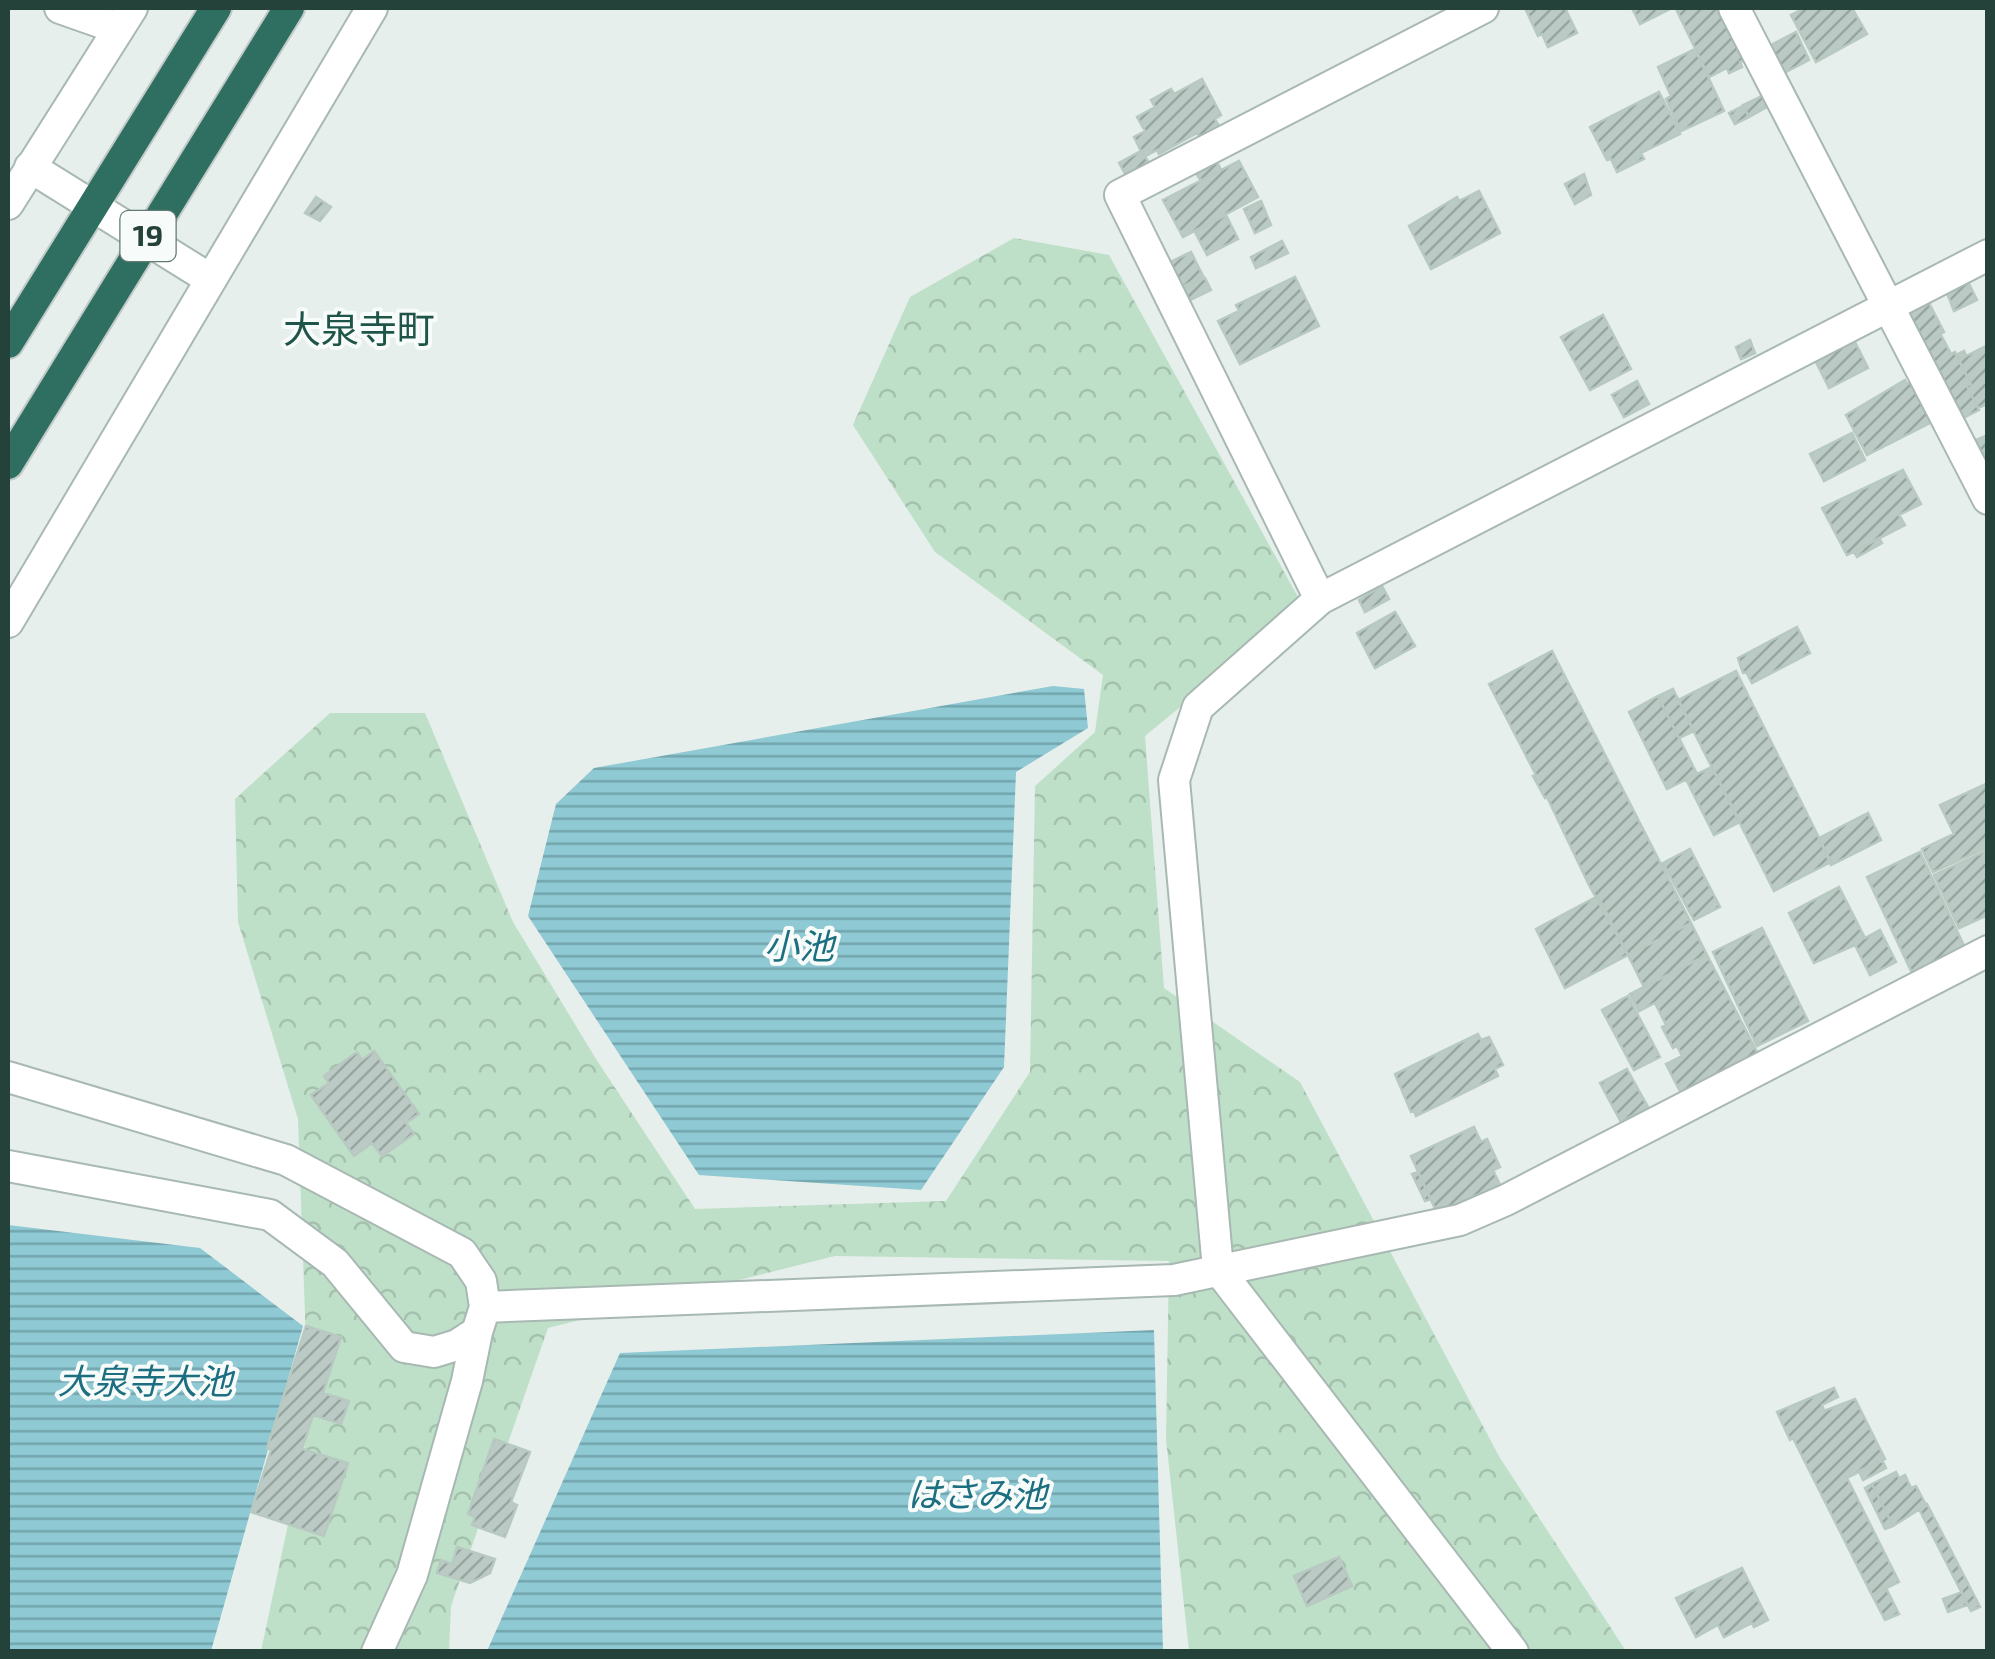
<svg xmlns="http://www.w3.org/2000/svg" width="1995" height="1659" font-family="'Exo 2','Noto Sans JP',sans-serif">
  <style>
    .forest { fill: url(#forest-crowns) }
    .water { fill: url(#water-rules) }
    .building { fill: url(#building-hatch); stroke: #b8c9c2; stroke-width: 2.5 }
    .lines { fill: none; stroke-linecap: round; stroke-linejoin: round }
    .street-casing { stroke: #a8b8b2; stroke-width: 34 }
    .highway-casing { stroke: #c2cac8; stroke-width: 34 }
    .street { stroke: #fff; stroke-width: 30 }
    .highway { stroke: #2f6f62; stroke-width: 30 }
    .labels { text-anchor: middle; stroke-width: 8; stroke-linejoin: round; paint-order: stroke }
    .shield { fill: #f7fbf9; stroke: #637a73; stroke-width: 2.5 }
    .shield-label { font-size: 30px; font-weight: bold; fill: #24423a }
    .water-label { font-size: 35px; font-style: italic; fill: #1c6f80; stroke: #f7fbf9 }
    .quarter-label { font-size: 38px; fill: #1f5548; stroke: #f7fbf9 }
  </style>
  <defs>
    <pattern id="forest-crowns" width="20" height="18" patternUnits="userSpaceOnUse" patternTransform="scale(2.5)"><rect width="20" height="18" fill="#bfe0c8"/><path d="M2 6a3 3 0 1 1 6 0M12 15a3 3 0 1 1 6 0" fill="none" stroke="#a4c1ad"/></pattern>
    <pattern id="water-rules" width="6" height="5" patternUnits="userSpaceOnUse" patternTransform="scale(2.5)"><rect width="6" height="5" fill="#8ec9d4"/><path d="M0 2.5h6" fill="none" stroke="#74a5ad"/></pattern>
    <pattern id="building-hatch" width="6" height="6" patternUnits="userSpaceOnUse" patternTransform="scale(2.5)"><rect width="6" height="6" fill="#bbcac4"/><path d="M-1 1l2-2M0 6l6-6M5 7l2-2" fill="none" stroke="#98a6a0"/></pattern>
  </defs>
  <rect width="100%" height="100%" fill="#e6efeb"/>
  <path class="forest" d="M 1014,238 L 1109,255 L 1303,606 L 1145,736 L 1164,988 L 1300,1082 L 1500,1458 L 1626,1651 L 1189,1651 L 1166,1439 L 1169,1261 L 835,1256 L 548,1328 L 451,1606 L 449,1651 L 261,1651 L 309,1426 L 298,1119 L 238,922 L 235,799 L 330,713 L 425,713 L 513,922 L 596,1059 L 695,1209 L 946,1201 L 1030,1072 L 1035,786 L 1095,732 L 1103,675 L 935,552 L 853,425 L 910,297 Z"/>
  <path class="water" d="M 1053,686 L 1084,689 L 1088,728 L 1016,772 L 1004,1067 L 921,1190 L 699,1175 L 528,916 L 556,804 L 594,768 Z
    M 8,1225 L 200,1248 L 303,1326 L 211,1651 L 8,1652 Z
    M 1154,1330 L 1163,1651 L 487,1651 L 620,1353 Z"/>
  <path class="building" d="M 1525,8 L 1565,8 L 1577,33 L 1548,47 L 1542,34 L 1538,36 Z
    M 1632,8 L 1670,8 L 1670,9 L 1640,24 Z
    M 1683,8 L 1719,8 L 1745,60 L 1740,62 L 1742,67 L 1729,73 L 1727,68 L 1709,77 L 1677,11 Z
    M 1805,8 L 1852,8 L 1867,34 L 1816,62 L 1791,15 Z
    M 1796,32 L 1809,60 L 1782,74 L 1769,46 Z
    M 1695,49 L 1724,111 L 1681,131 L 1666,99 L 1671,96 L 1658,67 Z
    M 1202,79 L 1221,115 L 1215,119 L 1220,128 L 1200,138 L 1197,133 L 1159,154 L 1157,150 L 1144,157 L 1134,137 L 1145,131 L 1137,117 L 1155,107 L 1151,100 L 1171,89 L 1174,94 Z
    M 1659,92 L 1680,134 L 1641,153 L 1644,159 L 1617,172 L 1611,159 L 1607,160 L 1590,127 Z
    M 1766,94 L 1772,104 L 1749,117 L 1743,105 Z
    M 1743,106 L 1749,117 L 1735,124 L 1729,113 Z
    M 1141,151 L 1150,164 L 1127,177 L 1119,163 Z
    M 1239,161 L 1258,197 L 1183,237 L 1163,200 Z
    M 1217,162 L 1221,170 L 1201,181 L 1196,173 Z
    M 1584,174 L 1591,195 L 1575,204 L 1565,184 Z
    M 1479,191 L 1500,233 L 1431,269 L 1409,226 L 1457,197 L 1459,201 Z
    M 316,197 L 331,207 L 320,221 L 305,213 Z
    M 1261,201 L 1271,225 L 1255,233 L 1244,209 Z
    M 1226,215 L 1238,239 L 1207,255 L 1195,232 Z
    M 1282,241 L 1288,253 L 1256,268 L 1251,257 Z
    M 1191,252 L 1203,276 L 1178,289 L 1166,264 Z
    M 1295,277 L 1319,326 L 1240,364 L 1218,321 L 1239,311 L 1236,305 Z
    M 1205,278 L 1211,290 L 1186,302 L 1180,290 Z
    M 1968,282 L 1977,300 L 1954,311 L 1947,293 Z
    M 1929,303 L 1944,332 L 1923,343 L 1908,314 Z
    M 1603,315 L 1631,369 L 1590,390 L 1561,337 Z
    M 1941,335 L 1951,354 L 1955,352 L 1971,384 L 1967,386 L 1979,410 L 1963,418 L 1925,343 Z
    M 1750,340 L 1755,353 L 1741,359 L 1736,347 Z
    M 1854,340 L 1868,368 L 1829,388 L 1815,360 Z
    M 1988,345 L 1988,404 L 1978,408 L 1967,386 L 1971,384 L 1956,355 L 1964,351 L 1966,356 Z
    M 1905,380 L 1907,384 L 1911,382 L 1932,422 L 1867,455 L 1846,415 Z
    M 1637,381 L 1649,404 L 1624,417 L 1612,395 Z
    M 1852,433 L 1865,460 L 1824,481 L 1810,454 Z
    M 1988,435 L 1988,469 L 1974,441 Z
    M 1903,470 L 1921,504 L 1899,515 L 1905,525 L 1847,555 L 1822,508 Z
    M 1879,538 L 1882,543 L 1857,557 L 1854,552 Z
    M 1382,586 L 1389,599 L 1365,612 L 1359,600 Z
    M 1395,612 L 1415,646 L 1375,668 L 1357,633 Z
    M 1797,627 L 1810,653 L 1752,683 L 1746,672 L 1743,673 L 1738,658 Z
    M 1552,651 L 1691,923 L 1628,955 L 1589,885 L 1547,797 L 1545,798 L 1533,776 L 1536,775 L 1489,684 Z
    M 1736,671 L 1831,862 L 1774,891 L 1678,700 Z
    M 1673,689 L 1694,731 L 1679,738 L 1658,696 Z
    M 1658,696 L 1697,774 L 1667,789 L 1629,712 Z
    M 1712,767 L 1740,822 L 1714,835 L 1686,779 Z
    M 1988,783 L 1988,847 L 1933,872 L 1922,849 L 1954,834 L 1940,805 Z
    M 1868,813 L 1881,840 L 1831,865 L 1819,838 Z
    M 1690,849 L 1720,907 L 1694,920 L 1663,863 Z
    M 1988,850 L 1988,915 L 1959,928 L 1934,875 Z
    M 1920,852 L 1965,948 L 1912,973 L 1867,877 Z
    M 1839,887 L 1865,938 L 1880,930 L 1896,962 L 1870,975 L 1855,945 L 1814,963 L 1789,913 Z
    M 1598,896 L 1628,955 L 1565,988 L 1536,929 Z
    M 1691,923 L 1707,955 L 1644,987 L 1628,955 Z
    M 1762,928 L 1808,1021 L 1757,1046 L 1713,952 Z
    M 1707,955 L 1758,1054 L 1684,1099 L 1666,1064 L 1682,1056 L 1677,1046 L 1673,1048 L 1662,1027 L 1666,1025 L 1655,1003 L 1639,1011 L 1630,994 Z
    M 1628,996 L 1660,1057 L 1634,1070 L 1602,1010 Z
    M 1478,1034 L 1481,1040 L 1489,1037 L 1503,1065 L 1495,1069 L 1498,1076 L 1416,1116 L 1414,1111 L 1411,1112 L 1395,1074 Z
    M 374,1051 L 419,1114 L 406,1123 L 414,1134 L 382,1156 L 372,1143 L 354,1156 L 311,1095 L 329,1083 L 324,1076 L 357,1052 L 362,1060 Z
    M 1627,1069 L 1648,1107 L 1621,1122 L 1600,1083 Z
    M 1474,1127 L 1481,1142 L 1487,1139 L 1500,1167 L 1493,1170 L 1500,1185 L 1437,1213 L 1411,1156 Z
    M 1418,1172 L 1431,1199 L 1425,1201 L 1412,1174 Z
    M 306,1326 L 341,1337 L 323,1393 L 349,1401 L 341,1424 L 313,1415 L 302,1449 L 348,1463 L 324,1536 L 251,1512 L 271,1450 L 267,1448 Z
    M 1834,1388 L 1838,1397 L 1822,1405 L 1824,1411 L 1855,1399 L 1885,1459 L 1847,1478 L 1899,1582 L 1872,1595 L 1793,1438 L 1790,1440 L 1777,1412 Z
    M 494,1439 L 530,1452 L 511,1502 L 517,1505 L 505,1537 L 472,1525 L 475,1517 L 468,1514 Z
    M 1882,1460 L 1886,1468 L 1863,1480 L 1859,1471 Z
    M 1896,1472 L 1899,1478 L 1905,1475 L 1911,1488 L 1916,1486 L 1926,1505 L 1893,1526 L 1872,1484 Z
    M 1872,1484 L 1893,1526 L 1885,1529 L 1865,1488 Z
    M 1927,1504 L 1980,1607 L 1971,1611 L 1919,1509 Z
    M 457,1547 L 495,1559 L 490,1573 L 470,1583 L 437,1573 L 441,1560 L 452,1564 Z
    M 1339,1557 L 1352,1586 L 1307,1606 L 1294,1576 Z
    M 1742,1568 L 1768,1620 L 1754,1627 L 1752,1623 L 1724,1637 L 1718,1625 L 1696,1637 L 1676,1598 Z
    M 1886,1588 L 1899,1614 L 1885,1620 L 1872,1595 Z
    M 1962,1592 L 1967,1605 L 1948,1612 L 1943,1599 Z"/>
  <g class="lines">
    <defs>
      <path id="street" d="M 60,8 L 117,28
        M 1734,8 L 1988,499
        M 30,167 L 210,279
        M 8,204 L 132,8
        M 1320,599 L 1120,195 L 1483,8
        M 8,622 L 372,8
        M 8,1077 L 286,1160 L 462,1253 L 481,1281 L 485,1307 L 477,1332 L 457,1345 L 434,1352 L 404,1347 L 335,1263 L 270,1215 L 8,1166
        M 485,1307 L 1174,1280 L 1460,1220 L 1506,1200 L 1988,951
        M 377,1652 L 412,1575 L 467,1381 L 477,1332
        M 1513,1652 L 1218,1269 L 1174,780 L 1198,707 L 1320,599 L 1988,255"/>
      <path id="highway" d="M 8,343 L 216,8
        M 8,464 L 289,8"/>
    </defs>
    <use href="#street" class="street-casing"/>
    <use href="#highway" class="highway-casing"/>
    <use href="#street" class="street"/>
    <use href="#highway" class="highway"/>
  </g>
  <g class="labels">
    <rect class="shield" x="120.5" y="211" width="55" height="50" rx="8"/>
    <g class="shield-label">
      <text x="148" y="246">19</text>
    </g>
    <g class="water-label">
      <text x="799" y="959">小池</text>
      <text x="145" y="1394">大泉寺大池</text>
      <text x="977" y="1507">はさみ池</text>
    </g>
    <g class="quarter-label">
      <text x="359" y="343">大泉寺町</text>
    </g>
  </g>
  <rect width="1995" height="1659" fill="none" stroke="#24423a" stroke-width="20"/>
</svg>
